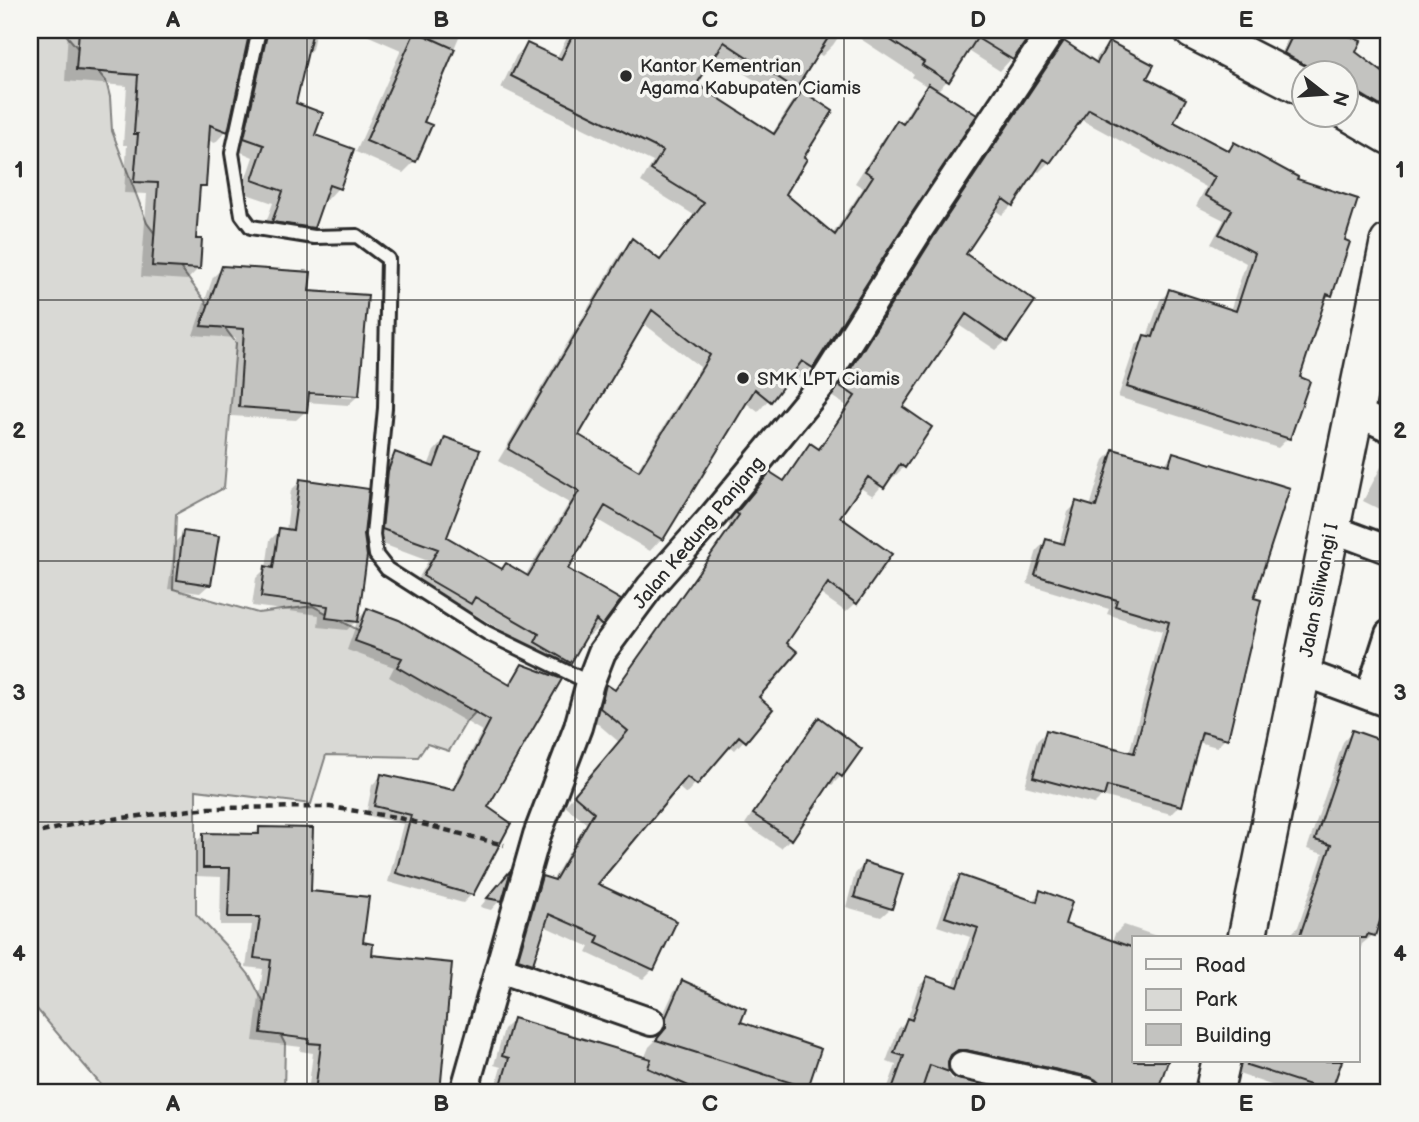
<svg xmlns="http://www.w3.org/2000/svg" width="1419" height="1122" font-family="'Balsamiq Sans',sans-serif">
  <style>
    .green { fill: #d9d9d5; stroke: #828280; stroke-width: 2 }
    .shadow { fill: #0003; fill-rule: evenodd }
    .building { fill: #c3c3c0; stroke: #2b2b2b; stroke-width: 2; fill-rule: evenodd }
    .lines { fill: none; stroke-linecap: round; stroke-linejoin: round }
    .lane-casing { stroke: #2b2b2b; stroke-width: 18 }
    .street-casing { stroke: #2b2b2b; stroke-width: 32 }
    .secondary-casing { stroke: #2b2b2b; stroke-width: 42 }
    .path { stroke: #2b2b2b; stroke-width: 4.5; stroke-dasharray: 7 5; stroke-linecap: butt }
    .lane { stroke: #f6f6f2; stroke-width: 12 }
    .street { stroke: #f6f6f2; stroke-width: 26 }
    .secondary { stroke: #f6f6f2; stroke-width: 37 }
    .grid { fill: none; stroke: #2b2b2b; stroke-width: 2; stroke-opacity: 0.55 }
    .poi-dot { fill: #2b2b2b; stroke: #f6f6f2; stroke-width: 2.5 }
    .labels { text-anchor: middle; stroke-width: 7; stroke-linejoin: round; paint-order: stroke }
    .poi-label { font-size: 19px; fill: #2b2b2b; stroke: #f6f6f2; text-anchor: start }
    .street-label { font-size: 19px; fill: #2b2b2b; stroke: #f6f6f2 }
    .neatline { fill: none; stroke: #2b2b2b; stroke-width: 2.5 }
    .grid-label { font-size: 23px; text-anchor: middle; font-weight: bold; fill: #2b2b2b }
  </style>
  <rect width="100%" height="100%" fill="#f6f6f2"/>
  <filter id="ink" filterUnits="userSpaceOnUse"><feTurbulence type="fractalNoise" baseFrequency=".0143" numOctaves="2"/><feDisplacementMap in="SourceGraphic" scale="14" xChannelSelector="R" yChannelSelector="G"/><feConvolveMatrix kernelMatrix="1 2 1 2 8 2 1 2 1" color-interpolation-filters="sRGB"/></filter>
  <g filter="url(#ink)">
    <path class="green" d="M 30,30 L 62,30 L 106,81 L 110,97 L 112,131 L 147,223 L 236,343 L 224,488 L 176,514 L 173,589 L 258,613 L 313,606 L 488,699 L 466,722 L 449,751 L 427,744 L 418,757 L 326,755 L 311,804 L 196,790 L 196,914 L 226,946 L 250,976 L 285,1044 L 284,1092 L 107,1092 L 30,1001 Z"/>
    <path class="shadow" d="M 68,30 L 316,30 L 312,49 L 306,55 L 294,105 L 338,188 L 327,200 L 322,198 L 312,227 L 300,239 L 262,233 L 273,203 L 241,192 L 253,157 L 234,149 L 253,34 L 247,33 L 226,131 L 215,143 L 207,140 L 204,185 L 197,192 L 194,240 L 199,268 L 187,280 L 141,277 L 147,194 L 124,193 L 127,145 L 123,145 L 127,86 L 65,81 Z
      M 355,30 L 462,30 L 422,123 L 415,161 L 403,173 L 356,152 L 401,50 Z
      M 571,30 L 843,30 L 833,45 L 822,56 L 817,53 L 795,88 L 784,99 L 714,54 L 695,84 L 772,134 L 791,104 L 802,93 L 801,158 L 783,194 L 832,235 L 863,188 L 855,183 L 886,134 L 898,123 L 900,125 L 917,98 L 928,87 L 912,77 L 914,74 L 847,30 L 1031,30 L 1011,59 L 1000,71 L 967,50 L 947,81 L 936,92 L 906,218 L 812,367 L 801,379 L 791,373 L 758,412 L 745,402 L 661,539 L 650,551 L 596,519 L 566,569 L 601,625 L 589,636 L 586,633 L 570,662 L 558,673 L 525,653 L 529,646 L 464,608 L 458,614 L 413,588 L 428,561 L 372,540 L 384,466 L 395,454 L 428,466 L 434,451 L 445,439 L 444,537 L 501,570 L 525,576 L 569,503 L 498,461 L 621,252 L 632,241 L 659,261 L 694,215 L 641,182 L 653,162 L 501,88 L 516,56 L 527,45 L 556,59 ZM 643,323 L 700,367 L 636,472 L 576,436 Z
      M 1292,30 L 1332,30 L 1359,42 L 1354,53 L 1389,80 L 1389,111 L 1380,120 L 1346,100 L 1346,74 L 1304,74 L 1276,63 Z
      M 1064,43 L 1094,63 L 1099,53 L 1109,44 L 1145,79 L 1171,123 L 1226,152 L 1234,144 L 1307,184 L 1342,241 L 1330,295 L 1323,302 L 1297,378 L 1288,438 L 1278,448 L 1118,397 L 1135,346 L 1145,337 L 1147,337 L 1160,300 L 1170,291 L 1230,311 L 1246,263 L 1211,244 L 1224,220 L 1196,206 L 1206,187 L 1080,119 L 1049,162 L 1039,172 L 1035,170 L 1012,205 L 1002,215 L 994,209 L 964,255 L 1006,341 L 996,350 L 957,324 L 900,407 L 930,427 L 904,467 L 894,477 L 891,475 L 873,496 L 859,487 L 837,517 L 856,603 L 846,612 L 819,593 L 785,643 L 757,697 L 744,740 L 735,750 L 729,745 L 686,794 L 677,786 L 595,885 L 653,969 L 643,979 L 587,953 L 590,947 L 544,926 L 532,963 L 522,973 L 509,969 L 532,888 L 542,878 L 552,881 L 586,823 L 565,806 L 619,742 L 591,718 L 597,696 L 607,687 L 613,691 L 730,526 L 728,523 L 760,484 L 782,482 L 801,455 L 811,445 L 817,450 L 847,406 L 831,396 L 925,247 L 1054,53 Z
      M 223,268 L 307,293 L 358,396 L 348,405 L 306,402 L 306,411 L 296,420 L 231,416 L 236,338 L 193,335 L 213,277 ZM 300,391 L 352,394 L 352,398 L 300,394 Z
      M 1389,401 L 1389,428 L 1379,421 Z
      M 1113,451 L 1163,466 L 1173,454 L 1252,600 L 1226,738 L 1217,747 L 1198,742 L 1180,805 L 1171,814 L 1102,796 L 1094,804 L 1025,786 L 1037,741 L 1046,732 L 1129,753 L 1162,631 L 1107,614 L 1109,609 L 1027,584 L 1037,550 L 1046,541 L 1059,544 L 1068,512 L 1077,503 L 1090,507 L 1104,460 Z
      M 1389,452 L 1389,514 L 1363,501 Z
      M 301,481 L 356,621 L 347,630 L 318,627 L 319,615 L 252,606 L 256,578 L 266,568 L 270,540 L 280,530 L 286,531 L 291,490 Z
      M 184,533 L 210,584 L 200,593 L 168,589 L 175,542 Z
      M 367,610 L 507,685 L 522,666 L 486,807 L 472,894 L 463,903 L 388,882 L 403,824 L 366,815 L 372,785 L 381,776 L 451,791 L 482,731 L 389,677 L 394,667 L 347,650 L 358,619 Z
      M 1389,673 L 1389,706 L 1380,701 Z
      M 819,720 L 841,776 L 832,785 L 828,782 L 790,839 L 781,848 L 745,824 L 810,729 Z
      M 1352,732 L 1389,745 L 1389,891 L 1373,935 L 1362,944 L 1358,958 L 1358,938 L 1287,938 L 1298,927 L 1323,854 L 1307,849 L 1343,742 Z
      M 259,829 L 309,892 L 361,944 L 370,956 L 450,965 L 438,1092 L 308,1092 L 313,1053 L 300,1051 L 301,1047 L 253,1041 L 263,969 L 246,967 L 252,925 L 220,925 L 221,877 L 195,876 L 195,843 L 204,834 L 253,835 Z
      M 864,864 L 891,908 L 881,917 L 846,907 L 855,874 Z
      M 960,877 L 1031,902 L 1041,892 L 1062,925 L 1112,942 L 1115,934 L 1124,925 L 1162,938 L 1134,938 L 1134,1061 L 1165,1061 L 1155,1092 L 1090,1092 L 1048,1078 L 1068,981 L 1015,1060 L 1006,1069 L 956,1058 L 947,1059 L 946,1070 L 952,1079 L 996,1090 L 996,1092 L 886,1092 L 896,1065 L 886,1062 L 898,1029 L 907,1020 L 918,987 L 927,978 L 953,987 L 970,937 L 937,926 L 951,886 Z
      M 502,881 L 500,900 L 491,910 L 480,907 Z
      M 683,982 L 738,1023 L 819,1050 L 805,1092 L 494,1092 L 501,1067 L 494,1065 L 504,1029 L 513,1020 L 644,1059 L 649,1047 L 657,1039 L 657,1028 L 674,991 Z
      M 1236,1061 L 1340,1061 L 1330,1092 L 1291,1092 L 1233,1072 Z
      M 1385,1087 L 1389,1088 L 1389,1092 L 1380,1092 Z"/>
    <path class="building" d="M 79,30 L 250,30 L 228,132 L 210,125 L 206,186 L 200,186 L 196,239 L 202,239 L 200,269 L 152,266 L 158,183 L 134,182 L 138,134 L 134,134 L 138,75 L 76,70 Z
      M 268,30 L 313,30 L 296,103 L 323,113 L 315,135 L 354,149 L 340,189 L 329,185 L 314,228 L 272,222 L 283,191 L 252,180 L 264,145 L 244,138 Z
      M 575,30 L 833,30 L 796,89 L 724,42 L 697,84 L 774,134 L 802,91 L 833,111 L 804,157 L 807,159 L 786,194 L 835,235 L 873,176 L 865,171 L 897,120 L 903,124 L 928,84 L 977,115 L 908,219 L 813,368 L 802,361 L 771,402 L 755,389 L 663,540 L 605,506 L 568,569 L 621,600 L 602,626 L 596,620 L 571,663 L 535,642 L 539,634 L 475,597 L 471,604 L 423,576 L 438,549 L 382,529 L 388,471 L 395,452 L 434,467 L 445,437 L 480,450 L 447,537 L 502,569 L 506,563 L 528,576 L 579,491 L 508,449 L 632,238 L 660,260 L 704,203 L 651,170 L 663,151 L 511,76 L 527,43 L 561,59 ZM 652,310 L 710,355 L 639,471 L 579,435 Z
      M 875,30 L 1028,30 L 1032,32 L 1013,60 L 977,38 L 949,82 L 922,65 L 924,62 Z
      M 1295,30 L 1336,30 L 1361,41 L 1356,52 L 1389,77 L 1389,111 L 1357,92 L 1346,89 L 1346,74 L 1319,74 L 1284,53 Z
      M 415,31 L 455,49 L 424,122 L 432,125 L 416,162 L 366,141 Z
      M 1064,41 L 1097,63 L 1109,41 L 1154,65 L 1147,78 L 1186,99 L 1174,122 L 1229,151 L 1234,142 L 1298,177 L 1297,179 L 1358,199 L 1345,240 L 1350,242 L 1332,296 L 1327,294 L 1300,377 L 1310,381 L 1290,439 L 1127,387 L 1144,335 L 1153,337 L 1169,289 L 1236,311 L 1255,253 L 1219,234 L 1232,210 L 1205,195 L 1215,177 L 1089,109 L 1050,163 L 1044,159 L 1013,206 L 1003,199 L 966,254 L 1035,301 L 1007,342 L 966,314 L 903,407 L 932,427 L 905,468 L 900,464 L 884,488 L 868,477 L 840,517 L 892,554 L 857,604 L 828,583 L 787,643 L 798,652 L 759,697 L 773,709 L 746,742 L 739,736 L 697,785 L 687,777 L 598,884 L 677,921 L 654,970 L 596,943 L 599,936 L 549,914 L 533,964 L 518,959 L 542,876 L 555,880 L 594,812 L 574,795 L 628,731 L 600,708 L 606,684 L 615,690 L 739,515 L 736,513 L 770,472 L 784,481 L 810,443 L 819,449 L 855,396 L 840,386 L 934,236 Z
      M 222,266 L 311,272 L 309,291 L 368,295 L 359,396 L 309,393 L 307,412 L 239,407 L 244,329 L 201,326 Z
      M 1113,449 L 1169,465 L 1173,452 L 1290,488 L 1254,598 L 1261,600 L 1228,739 L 1202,732 L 1182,806 L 1107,786 L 1104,796 L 1033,777 L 1046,730 L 1134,753 L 1169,622 L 1115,606 L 1117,600 L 1035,575 L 1046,539 L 1064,544 L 1076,501 L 1096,507 Z
      M 300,479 L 369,489 L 364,535 L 367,556 L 358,622 L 326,618 L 328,606 L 261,597 L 265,566 L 273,568 L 279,528 L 293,530 Z
      M 183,531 L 219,536 L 211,585 L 177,580 Z
      M 367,608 L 399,620 L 510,685 L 522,664 L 562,679 L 488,807 L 511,823 L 473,895 L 396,873 L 411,815 L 374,806 L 381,774 L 454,790 L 490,721 L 397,667 L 402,658 L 355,641 Z
      M 819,717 L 862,749 L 842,777 L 837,773 L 792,840 L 753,814 Z
      M 1352,730 L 1389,743 L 1389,894 L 1375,936 L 1368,934 L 1366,938 L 1299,938 L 1331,845 L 1315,840 Z
      M 259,827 L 313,828 L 311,891 L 369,897 L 363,942 L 373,944 L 372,955 L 452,963 L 440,1092 L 315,1092 L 321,1044 L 308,1043 L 309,1039 L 261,1033 L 271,960 L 254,958 L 260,917 L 228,917 L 230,868 L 203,868 L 203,833 L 259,834 Z
      M 864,862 L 903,874 L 892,909 L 854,897 Z
      M 511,870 L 502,901 L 487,898 Z
      M 960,875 L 1037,902 L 1040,890 L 1072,902 L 1065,924 L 1134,948 L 1134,1061 L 1168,1061 L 1157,1092 L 1122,1092 L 1100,1084 L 1090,1077 L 966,1050 L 958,1050 L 951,1055 L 948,1062 L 949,1072 L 930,1065 L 921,1092 L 891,1092 L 904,1056 L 894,1053 L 907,1018 L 912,1020 L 927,976 L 958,987 L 978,928 L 945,917 Z
      M 682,980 L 746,1009 L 741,1022 L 821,1049 L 808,1088 L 656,1040 L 666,1028 L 666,1017 Z
      M 513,1018 L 651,1059 L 648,1068 L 702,1092 L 499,1092 L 509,1058 L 502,1056 Z
      M 1248,1061 L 1342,1061 L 1331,1092 L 1247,1065 Z"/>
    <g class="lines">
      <defs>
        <path id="lane" d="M 259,30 L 232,153 L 242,215 L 251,227 L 314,237 L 357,236 L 388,259 L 385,408 L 373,535 L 376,555 L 387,569 L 487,633 L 590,683"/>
        <path id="street" d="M 1354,411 L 1389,428
          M 1330,528 L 1389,550
          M 1302,672 L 1389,704
          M 1369,696 L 1389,634
          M 500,969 L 651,1022
          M 963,1065 L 1087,1092
          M 464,1092 L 537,835 L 578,727 L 590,683 L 602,652 L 650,587 L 713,516 L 822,384 L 921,227 L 1052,30"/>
        <path id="secondary" d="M 1193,30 L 1304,87
          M 1346,110 L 1389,135
          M 1247,938 L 1389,243
          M 1214,1092 L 1221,1061"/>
      </defs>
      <use href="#lane" class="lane-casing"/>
      <use href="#street" class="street-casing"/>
      <use href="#secondary" class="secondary-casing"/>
      <path class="path" d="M 30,835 L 79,823 L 209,808 L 330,807 L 395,817 L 504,845
        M 30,1081 L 42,1092"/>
      <use href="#lane" class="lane"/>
      <use href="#street" class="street"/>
      <use href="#secondary" class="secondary"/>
    </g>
  </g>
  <path class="grid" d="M 307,30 L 307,1092M 575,30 L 575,1092M 844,30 L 844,1092M 1112,30 L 1112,1092M 30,300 L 1389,300M 30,561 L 1389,561M 30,822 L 1389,822"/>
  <g class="poi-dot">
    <circle cx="626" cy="76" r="7"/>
    <circle cx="743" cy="378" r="7"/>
  </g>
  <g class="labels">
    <g class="poi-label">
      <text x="640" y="72">Kantor Kementrian<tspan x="640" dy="22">Agama Kabupaten Ciamis</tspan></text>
      <text x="757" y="385">SMK LPT Ciamis</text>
    </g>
    <g class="street-label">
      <text transform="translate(698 532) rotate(-50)" y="7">Jalan Kedung Panjang</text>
      <text transform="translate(1318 590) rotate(-79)" y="7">Jalan Siliwangi I</text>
    </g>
  </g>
  <rect width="1419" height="1122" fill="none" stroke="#f6f6f2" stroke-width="77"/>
  <rect x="1132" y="936" width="228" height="126" fill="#f6f6f2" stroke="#a5a5a2" stroke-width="2"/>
  <rect x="1146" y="959" width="35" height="10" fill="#f6f6f2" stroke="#a5a5a2" stroke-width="2"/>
  <text x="1195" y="972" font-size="21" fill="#2b2b2b">Road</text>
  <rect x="1146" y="989" width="35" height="21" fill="#d9d9d5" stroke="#a5a5a2" stroke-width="2"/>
  <text x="1195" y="1006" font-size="21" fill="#2b2b2b">Park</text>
  <rect x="1146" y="1024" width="35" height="21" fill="#c3c3c0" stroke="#a5a5a2" stroke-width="2"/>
  <text x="1195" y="1042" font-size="21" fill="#2b2b2b">Building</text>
  <g transform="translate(1325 94) rotate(107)"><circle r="33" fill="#f6f6f2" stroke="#a5a5a2" stroke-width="2"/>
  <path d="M0-5L12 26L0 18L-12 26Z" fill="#2b2b2b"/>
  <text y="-10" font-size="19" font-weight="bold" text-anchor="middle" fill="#2b2b2b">N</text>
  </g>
  <rect x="38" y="38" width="1342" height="1046" class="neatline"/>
  <g class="grid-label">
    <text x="173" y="27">A</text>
    <text x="441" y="27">B</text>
    <text x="710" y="27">C</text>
    <text x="978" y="27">D</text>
    <text x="1246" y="27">E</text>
    <text x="19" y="177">1</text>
    <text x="1400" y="177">1</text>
    <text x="19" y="438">2</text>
    <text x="1400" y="438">2</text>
    <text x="19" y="700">3</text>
    <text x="1400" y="700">3</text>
    <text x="19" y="961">4</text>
    <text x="1400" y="961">4</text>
    <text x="173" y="1111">A</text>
    <text x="441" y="1111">B</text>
    <text x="710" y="1111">C</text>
    <text x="978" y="1111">D</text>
    <text x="1246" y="1111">E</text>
  </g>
</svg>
